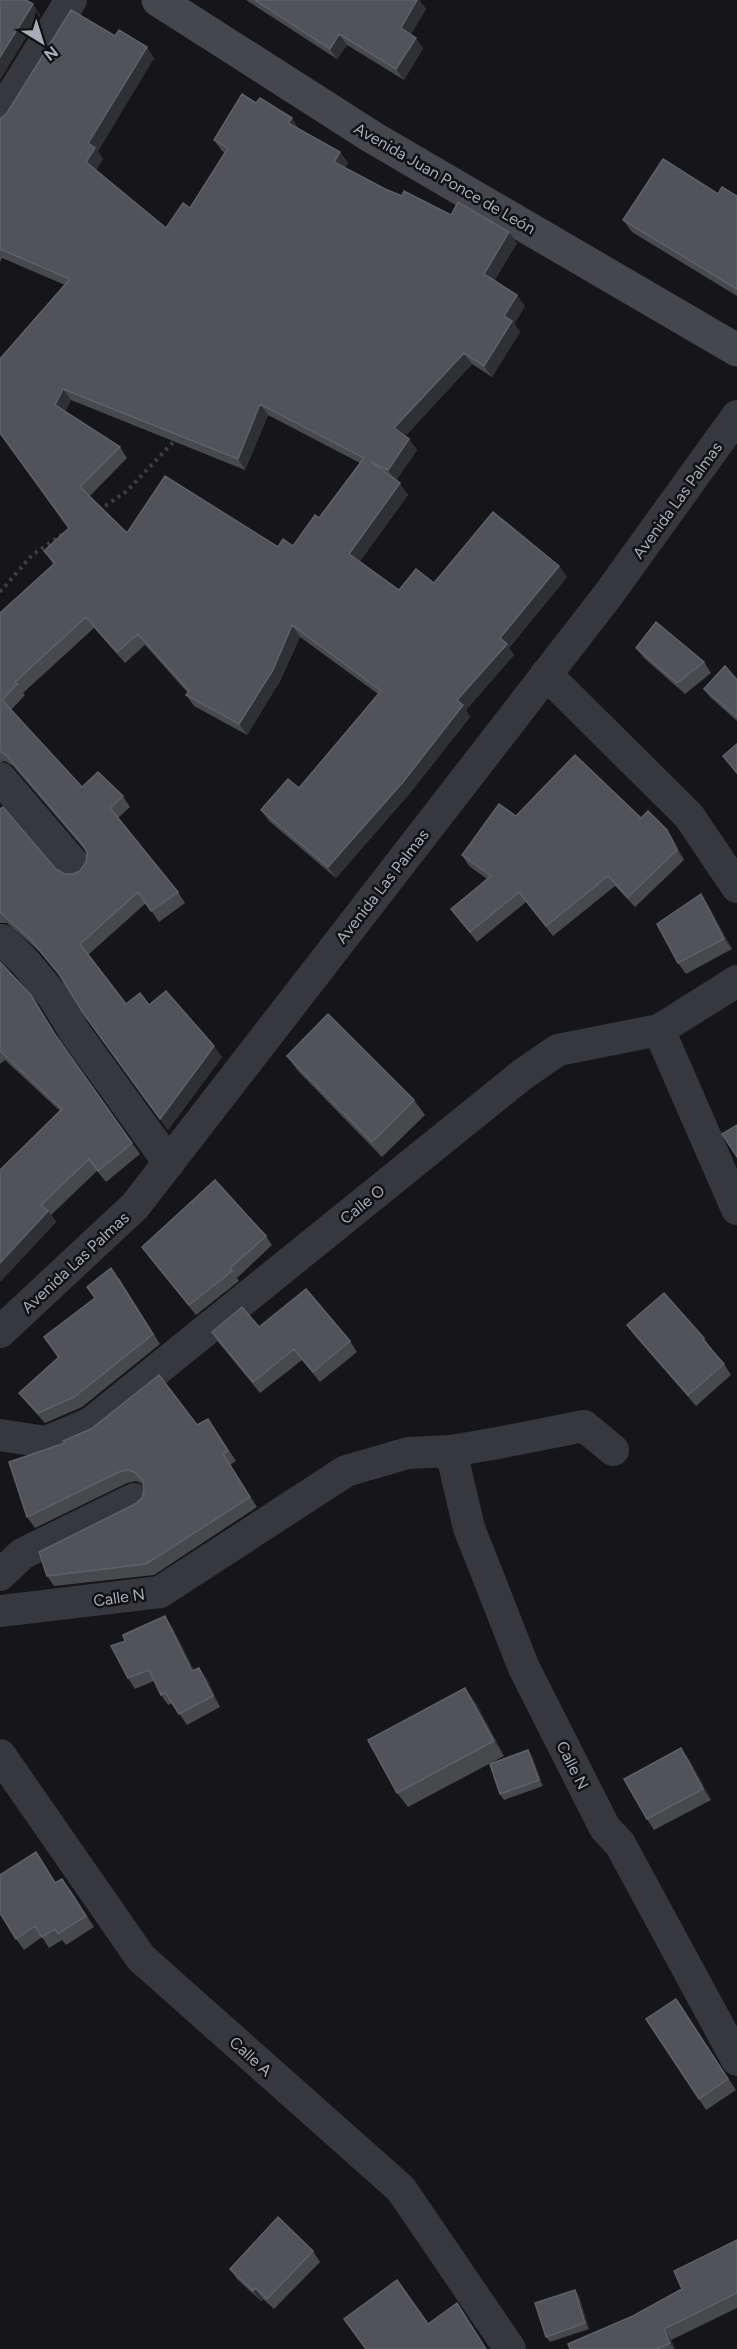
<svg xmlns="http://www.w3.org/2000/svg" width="737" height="2349" font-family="Figtree,sans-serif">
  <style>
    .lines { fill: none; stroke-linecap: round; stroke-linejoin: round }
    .path { stroke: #3d3f44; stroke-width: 4; stroke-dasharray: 3 4.5; stroke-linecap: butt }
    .street { stroke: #37383d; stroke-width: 32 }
    .secondary { stroke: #45474d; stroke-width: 33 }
    .wall { fill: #47494d; fill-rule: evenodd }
    .shaded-wall { fill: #2f3033 }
    .building { fill: #525359; stroke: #5f6168; stroke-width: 1.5; fill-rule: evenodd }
    .labels { text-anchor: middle; stroke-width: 5; stroke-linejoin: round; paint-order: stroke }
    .street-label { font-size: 16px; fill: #a8adb8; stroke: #111113 }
  </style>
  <rect width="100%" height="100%" fill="#161618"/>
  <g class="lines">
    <path class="path" d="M 99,510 L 127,491 L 177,438
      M 0,592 L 32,555 L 63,534"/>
    <path class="street" d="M 0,114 L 71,0
      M 546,674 L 689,816 L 737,887
      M 0,778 L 77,868
      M 2,940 L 25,962 L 53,996 L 76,1034 L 169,1163
      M 659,1030 L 737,1209
      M 0,1332 L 135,1206 L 608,595 L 737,416
      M 0,1435 L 46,1442 L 91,1423 L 523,1074 L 558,1050 L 659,1030 L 737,981
      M 451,1451 L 469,1528 L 524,1668 L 605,1828 L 620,1844 L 737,2060
      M 0,1575 L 22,1554 L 134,1499
      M 0,1611 L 160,1592 L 346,1471 L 408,1453 L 451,1451 L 498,1443 L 584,1426 L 613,1450
      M 0,1755 L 141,1958 L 401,2189 L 510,2349"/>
    <path class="secondary" d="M 158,0 L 372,137 L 737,350"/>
  </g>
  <path class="wall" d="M 246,0 L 419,0 L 426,9 L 411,34 L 423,48 L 404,80 L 347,45 L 337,59 Z
    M 115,36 L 154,58 L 98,151 L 103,159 L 96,170 L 166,228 L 190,208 L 225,153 L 222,151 L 214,140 L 299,129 L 340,152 L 348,163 L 345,168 L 385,189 L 451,215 L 517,243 L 494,281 L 525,306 L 514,324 L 520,332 L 492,377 L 472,364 L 405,436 L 417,450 L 396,480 L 408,495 L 360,561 L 399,590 L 434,583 L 559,566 L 567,577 L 509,648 L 514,655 L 466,710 L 470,717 L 410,793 L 336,878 L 269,821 L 261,810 L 299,788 L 378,694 L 300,637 L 280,681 L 247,735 L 194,706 L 186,695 L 188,693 L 145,645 L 125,663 L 94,628 L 23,693 L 25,695 L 11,710 L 82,787 L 123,796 L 130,807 L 118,818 L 178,892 L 185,903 L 159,922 L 146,903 L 88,955 L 126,1004 L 149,1005 L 222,1057 L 168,1130 L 83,1013 L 63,980 L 39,951 L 7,923 L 0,923 L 0,809 L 56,869 L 64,874 L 73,874 L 80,871 L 86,862 L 87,853 L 85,850 L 13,766 L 5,761 L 0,762 L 0,613 L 54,565 L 44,551 L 69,528 L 0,433 L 65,285 L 2,258 L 0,262 L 0,119 ZM 71,400 L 245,470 L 268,415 L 360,463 L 319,518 L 293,546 L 278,547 L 127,533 L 89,497 L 127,458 L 120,447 L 65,411 Z
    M 718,194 L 737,196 L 737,296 L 632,232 L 623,220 Z
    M 636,648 L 704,662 L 711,673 L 685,694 L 644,658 Z
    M 737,680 L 737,721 L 710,697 L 704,689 Z
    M 516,816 L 641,818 L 667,830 L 674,841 L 684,860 L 635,907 L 615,886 L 553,936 L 526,902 L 477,942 L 451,909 L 487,879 L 469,866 L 462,855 Z
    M 708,905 L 732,949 L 686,974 L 678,963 Z
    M 0,962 L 38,1006 L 60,1043 L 140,1154 L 106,1182 L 97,1171 L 51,1215 L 56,1222 L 0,1282 L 60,1111 L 5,1060 L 0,1064 Z
    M 287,1056 L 414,1100 L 425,1115 L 382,1157 L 298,1071 Z
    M 266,1236 L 272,1245 L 237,1278 L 239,1281 L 196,1315 L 149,1257 L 142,1247 Z
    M 119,1278 L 160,1344 L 82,1407 L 45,1423 L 27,1403 L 19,1393 L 58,1358 L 44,1337 L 95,1298 L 87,1287 Z
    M 627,1325 L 704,1338 L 712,1349 L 711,1350 L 724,1364 L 731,1375 L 696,1406 L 635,1336 Z
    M 259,1327 L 350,1341 L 357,1352 L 320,1382 L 302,1360 L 260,1393 L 219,1343 L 212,1332 Z
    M 197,1425 L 215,1429 L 236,1461 L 230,1465 L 257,1507 L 154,1575 L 54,1586 L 47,1576 L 142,1498 L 144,1490 L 143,1484 L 136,1481 L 127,1483 L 35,1528 L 27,1517 Z
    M 172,1627 L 194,1670 L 207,1679 L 220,1707 L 187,1725 L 172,1703 L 168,1705 L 161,1695 L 154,1681 L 135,1689 L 128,1678 Z
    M 476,1703 L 504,1756 L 408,1807 L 397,1793 Z
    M 528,1750 L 532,1756 L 543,1786 L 504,1800 L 500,1794 Z
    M 689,1759 L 711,1800 L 654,1830 L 647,1819 Z
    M 43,1863 L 56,1883 L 70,1889 L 94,1927 L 66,1945 L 62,1940 L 49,1948 L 42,1937 L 24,1950 L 16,1939 Z
    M 676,1999 L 736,2090 L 706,2110 L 699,2099 Z
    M 737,2240 L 737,2308 L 671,2340 L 675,2349 L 570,2349 L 633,2316 L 682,2289 Z
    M 313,2251 L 320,2262 L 274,2309 L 263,2299 L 261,2301 L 237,2279 L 230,2269 Z
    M 575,2290 L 579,2296 L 589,2329 L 550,2342 L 546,2337 Z"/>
  <path class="shaded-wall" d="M 417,0 L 419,0 L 426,9 L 408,39 L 401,28 Z
    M 33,4 L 40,15 L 0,80 L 0,57 Z
    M 339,34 L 347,45 L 337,59 L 330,49 Z
    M 416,38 L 423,48 L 404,80 L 396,69 Z
    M 147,47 L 154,58 L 98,151 L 103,159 L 94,173 L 86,162 L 88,143 Z
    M 292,118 L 299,129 L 288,123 Z
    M 340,152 L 348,163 L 342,173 L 334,162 Z
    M 509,232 L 517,243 L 491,285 L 484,274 Z
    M 517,295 L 525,306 L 514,324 L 520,332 L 492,377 L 484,366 L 504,316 Z
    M 464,353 L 472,364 L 402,440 L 394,428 Z
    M 63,389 L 71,400 L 63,416 L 55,405 Z
    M 260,404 L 268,415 L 245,470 L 238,459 Z
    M 409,439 L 417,450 L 396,481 L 388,470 Z
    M 400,483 L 408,495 L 357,565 L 349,554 Z
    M 559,566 L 567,577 L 509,648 L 514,655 L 466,710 L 470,717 L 410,793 L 336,878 L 328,867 L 457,700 L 500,638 Z
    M 292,625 L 300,637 L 280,681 L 247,735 L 239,724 Z
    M 667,830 L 674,841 L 684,860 L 677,850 Z
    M 701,894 L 708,905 L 732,949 L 724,939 Z
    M 214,1046 L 222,1057 L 168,1130 L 160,1119 Z
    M 48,1211 L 56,1222 L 0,1282 L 0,1263 Z
    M 165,1616 L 172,1627 L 200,1682 L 192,1671 Z
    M 199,1668 L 207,1679 L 220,1707 L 213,1696 Z
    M 465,1688 L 476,1703 L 504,1756 L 494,1741 Z
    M 681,1748 L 689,1759 L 711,1800 L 703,1789 Z
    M 528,1750 L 532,1756 L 543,1786 L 539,1780 Z
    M 255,2288 L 263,2299 L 261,2301 L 253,2291 Z
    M 575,2290 L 579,2296 L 589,2329 L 585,2323 Z
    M 664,2329 L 671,2340 L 675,2349 L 674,2349 L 670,2343 Z"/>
  <path class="building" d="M 0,0 L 26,0 L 33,4 L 0,57 Z
    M 255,0 L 417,0 L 401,28 L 416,38 L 396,69 L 339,34 L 330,49 Z
    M 71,10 L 115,36 L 119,30 L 147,47 L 88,143 L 95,148 L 86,162 L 166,228 L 183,203 L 190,208 L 228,148 L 214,140 L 242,94 L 256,103 L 260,98 L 292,118 L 288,123 L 340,152 L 334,162 L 385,189 L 402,196 L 404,191 L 451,215 L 458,202 L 509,232 L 484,274 L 517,295 L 504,316 L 512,321 L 484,366 L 464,353 L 394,428 L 409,439 L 388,470 L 371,462 L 400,483 L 349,554 L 399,590 L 416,569 L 434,583 L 493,512 L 559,566 L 500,638 L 507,644 L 457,700 L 463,705 L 403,782 L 328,867 L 261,810 L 288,779 L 299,788 L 381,691 L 292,625 L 273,670 L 239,724 L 186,695 L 189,691 L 138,634 L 117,652 L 86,617 L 15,682 L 17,684 L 2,700 L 82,787 L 98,772 L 123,796 L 110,808 L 178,892 L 151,911 L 138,892 L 80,944 L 126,1004 L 140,993 L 149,1005 L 166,991 L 214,1046 L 160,1119 L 83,1013 L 59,974 L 31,940 L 0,912 L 0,809 L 3,807 L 56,869 L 64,874 L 73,874 L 80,871 L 86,862 L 87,853 L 83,845 L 6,755 L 0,751 L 0,613 L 55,563 L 44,551 L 69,528 L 0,433 L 0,359 L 70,279 L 0,249 L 0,119 L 7,113 ZM 63,389 L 238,459 L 260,404 L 364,458 L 319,518 L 315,515 L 293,546 L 283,539 L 278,547 L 165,476 L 127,533 L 80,487 L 120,447 L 55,405 Z
    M 663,159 L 718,194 L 722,187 L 737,196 L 737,289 L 623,220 Z
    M 656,622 L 704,662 L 677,683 L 636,648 Z
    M 725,666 L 737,680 L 737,717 L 704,689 Z
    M 737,744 L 737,773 L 723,756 Z
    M 575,755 L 641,818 L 648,811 L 667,830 L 677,850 L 628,897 L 608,876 L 546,926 L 519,892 L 470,932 L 451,909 L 491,876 L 462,855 L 499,804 L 516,816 Z
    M 701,894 L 724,939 L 678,963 L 657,924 Z
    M 0,962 L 31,995 L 54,1033 L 132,1143 L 98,1171 L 89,1159 L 41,1205 L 48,1211 L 0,1263 L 0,1170 L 62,1109 L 0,1051 Z
    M 328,1014 L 414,1100 L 372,1142 L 287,1056 Z
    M 737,1125 L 737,1157 L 722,1134 Z
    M 215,1180 L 266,1236 L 230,1268 L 232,1271 L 189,1305 L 142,1247 Z
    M 111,1268 L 153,1334 L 74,1397 L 38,1413 L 19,1393 L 59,1357 L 44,1337 L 95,1298 L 87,1287 Z
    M 306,1289 L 350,1341 L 313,1372 L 294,1349 L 253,1382 L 212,1332 L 242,1307 L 259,1327 Z
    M 664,1293 L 704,1338 L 703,1340 L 724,1364 L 688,1395 L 627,1325 Z
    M 159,1375 L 197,1425 L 208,1419 L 228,1451 L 223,1454 L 250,1497 L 146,1564 L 47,1576 L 39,1552 L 135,1504 L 142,1498 L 144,1490 L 143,1481 L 136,1473 L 128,1470 L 119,1472 L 27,1517 L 9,1462 L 65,1443 L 63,1441 L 91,1429 Z
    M 165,1616 L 192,1671 L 199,1668 L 213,1696 L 179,1714 L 165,1692 L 161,1695 L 149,1670 L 128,1678 L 111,1646 L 125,1641 L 123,1635 Z
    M 465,1688 L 494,1741 L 397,1793 L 368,1740 Z
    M 681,1748 L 703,1789 L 647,1819 L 624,1779 Z
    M 528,1750 L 539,1780 L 500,1794 L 490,1764 Z
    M 36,1852 L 55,1883 L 62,1879 L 86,1916 L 58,1934 L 55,1929 L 42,1937 L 35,1926 L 16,1939 L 0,1913 L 0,1875 Z
    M 676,1999 L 728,2079 L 699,2099 L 646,2019 Z
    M 278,2217 L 313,2251 L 267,2299 L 255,2288 L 253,2291 L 230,2269 Z
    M 737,2240 L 737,2293 L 664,2329 L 670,2343 L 657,2349 L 570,2349 L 568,2344 L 633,2316 L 682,2289 L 674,2271 Z
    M 397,2280 L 428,2324 L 457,2303 L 486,2349 L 366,2349 L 344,2319 Z
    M 575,2290 L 585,2323 L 546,2337 L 535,2303 Z"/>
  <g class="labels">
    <g class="street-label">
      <text transform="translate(445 178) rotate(30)" y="6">Avenida Juan Ponce de León</text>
      <text transform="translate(677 500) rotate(-54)" y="6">Avenida Las Palmas</text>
      <text transform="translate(382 886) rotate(-52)" y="6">Avenida Las Palmas</text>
      <text transform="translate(362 1204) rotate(-39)" y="6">Calle O</text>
      <text transform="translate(75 1262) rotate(-43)" y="6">Avenida Las Palmas</text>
      <text transform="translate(119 1597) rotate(-8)" y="6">Calle N</text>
      <text transform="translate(573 1765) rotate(63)" y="6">Calle N</text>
      <text transform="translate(251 2056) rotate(42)" y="6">Calle A</text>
    </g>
  </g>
  <g transform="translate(42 42) rotate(142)" stroke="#111113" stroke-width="4.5" paint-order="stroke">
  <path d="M0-4.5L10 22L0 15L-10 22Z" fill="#a8adb8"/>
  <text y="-9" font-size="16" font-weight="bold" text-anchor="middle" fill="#a8adb8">N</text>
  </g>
</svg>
